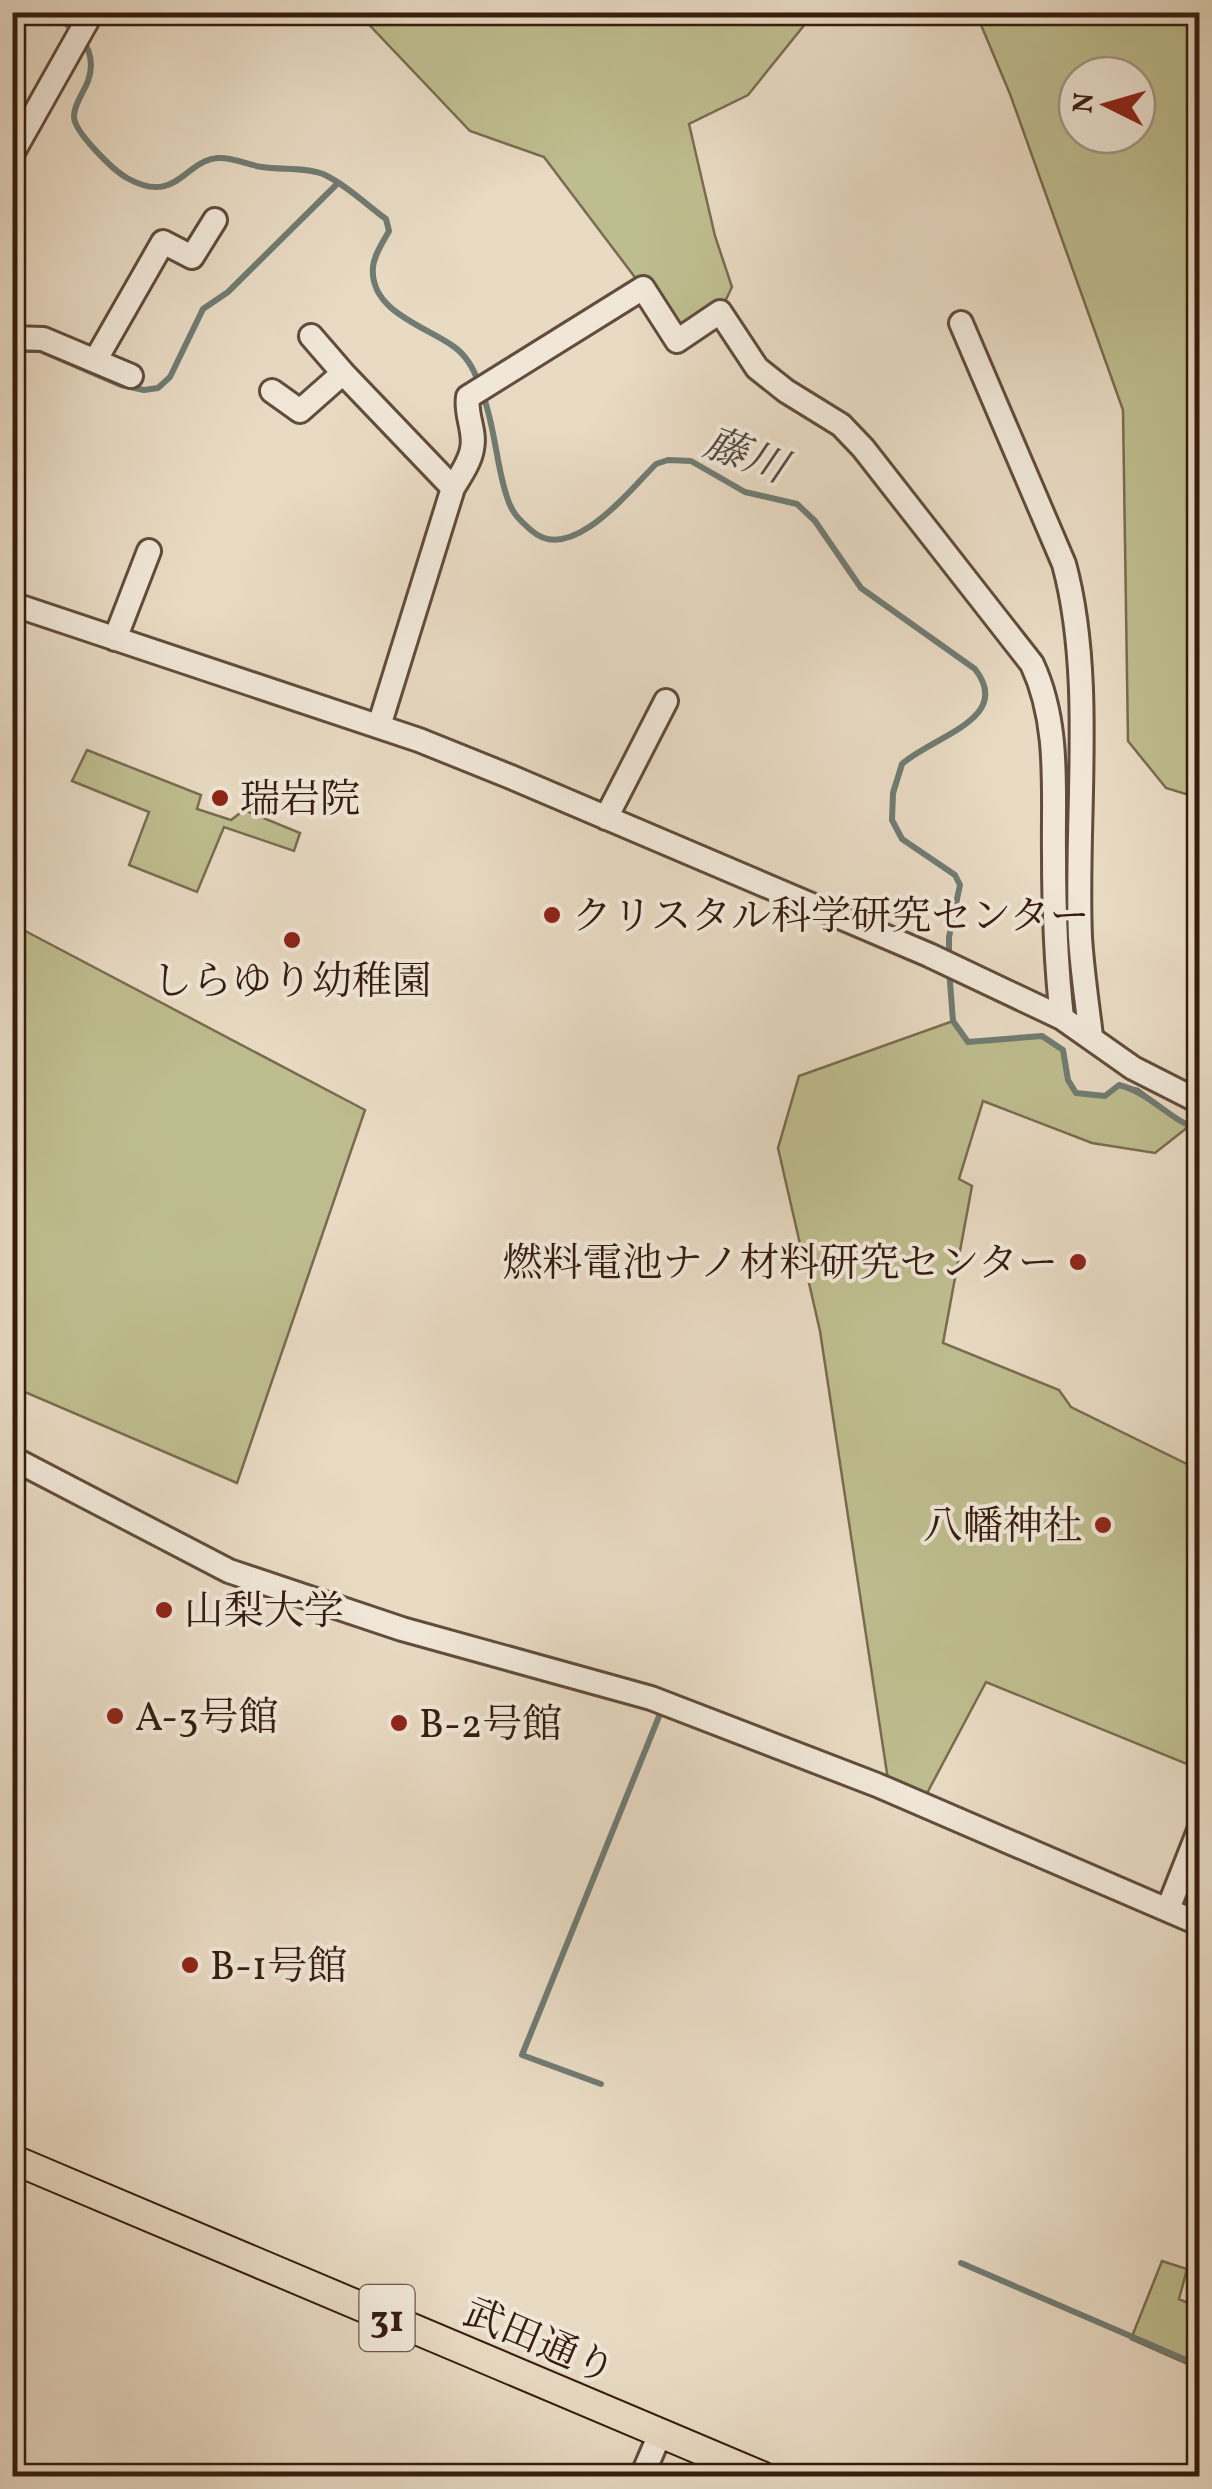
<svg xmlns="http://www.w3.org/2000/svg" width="1212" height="2489" font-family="Vollkorn,'Noto Serif JP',serif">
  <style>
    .green { fill: #bebd8f; stroke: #7a6c4e; stroke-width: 2.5; fill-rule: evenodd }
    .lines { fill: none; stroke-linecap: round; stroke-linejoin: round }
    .stream { stroke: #707b72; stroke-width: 6 }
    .minor-casing { stroke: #624c3b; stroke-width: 28 }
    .major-casing { stroke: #361c0e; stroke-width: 32 }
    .minor { stroke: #f0e7d8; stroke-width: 22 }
    .major { stroke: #e8dac3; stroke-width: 28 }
    .poi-dot { fill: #8f2418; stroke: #f0e7d8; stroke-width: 4 }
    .labels { text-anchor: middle; stroke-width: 8; stroke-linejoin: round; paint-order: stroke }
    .shield { fill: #f0e7d8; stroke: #6e594b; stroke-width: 2.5 }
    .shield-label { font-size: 38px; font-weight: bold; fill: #361c0e }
    .poi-label { font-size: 40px; fill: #361c0e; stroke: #f0e7d8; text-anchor: start }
    .street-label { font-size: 40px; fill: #361c0e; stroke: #f0e7d8 }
    .water-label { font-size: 42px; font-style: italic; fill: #534b40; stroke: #f0e7d8 }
  </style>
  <rect width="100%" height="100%" fill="#e8dac3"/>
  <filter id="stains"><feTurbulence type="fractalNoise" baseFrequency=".002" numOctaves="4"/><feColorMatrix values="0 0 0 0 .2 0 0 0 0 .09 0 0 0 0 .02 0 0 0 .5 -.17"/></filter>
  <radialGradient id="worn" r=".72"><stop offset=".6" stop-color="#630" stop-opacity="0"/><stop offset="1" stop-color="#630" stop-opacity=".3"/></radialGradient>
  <path class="green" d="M 358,13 L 814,13 L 748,95 L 689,124 L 715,236 L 732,287 L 720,312 L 677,341 L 643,288 L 544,157 L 470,131 Z
    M 976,13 L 1199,13 L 1199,798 L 1166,788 L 1128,741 L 1123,410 L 1010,94 ZM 1137,75 L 1137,135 L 1077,135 L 1077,75 Z
    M 87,750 L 201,795 L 197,809 L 231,820 L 244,810 L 300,833 L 294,851 L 224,827 L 197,892 L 129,865 L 149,812 L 72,781 Z
    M 12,924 L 365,1110 L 237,1483 L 13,1387 Z
    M 953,1021 L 969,1042 L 1042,1036 L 1063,1050 L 1068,1080 L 1076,1093 L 1105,1096 L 1119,1085 L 1138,1089 L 1188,1127 L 1155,1153 L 1092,1143 L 983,1101 L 959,1179 L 972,1186 L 943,1343 L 1059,1390 L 1071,1407 L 1199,1470 L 1199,1769 L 986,1682 L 925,1797 L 888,1780 L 820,1331 L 778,1148 L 799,1076 Z
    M 1162,2261 L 1187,2269 L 1179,2299 L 1199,2308 L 1199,2369 L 1131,2339 Z"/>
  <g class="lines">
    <path class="stream" d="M 44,12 C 73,24 100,47 88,81 C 84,92 74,104 74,116 C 73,131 113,170 127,178 C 177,206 183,161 218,158 C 233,157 248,165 262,167 C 281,170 306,167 323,174 C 345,184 367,205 386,219 L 389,231 C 383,242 374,255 373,267 C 369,311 425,326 453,346 C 466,355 474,369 479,384
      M 12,350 L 40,350 L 121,385 L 144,390 L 158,388 L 170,377 L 203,309 L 228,292 L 337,184
      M 483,395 C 495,428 496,462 506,494 C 511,512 518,519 532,531 C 571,565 629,491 656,464 L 668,460 L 691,461 L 745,492 L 797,504 L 815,521 L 861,588 L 975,669 C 1014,719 933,736 902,764 L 893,793 L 892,820 L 902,839 L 955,875 L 960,885 L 949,937 L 949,956
      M 949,969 L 953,1021 L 968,1042 L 1042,1036 L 1063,1050 L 1068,1080 L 1076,1093 L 1105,1096 L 1119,1085 C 1151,1093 1169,1120 1200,1130
      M 601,2084 L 522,2055 L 662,1709
      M 961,2263 L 1200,2366"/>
    <defs>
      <path id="minor" d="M 12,154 L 88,19
        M 961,323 L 1064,564 C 1095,678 1075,819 1080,937 C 1082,970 1087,1003 1091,1036
        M 311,336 L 343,373
        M 12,338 L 43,339 L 131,376
        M 95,361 L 163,242 L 192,257 L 215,220
        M 272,391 L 300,411 L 343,373 L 453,488
        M 12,604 L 419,740 L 511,777 L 929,955 L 1062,1018 L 1133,1068 L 1200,1102
        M 115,639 L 149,551
        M 379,726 L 453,488 C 460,476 470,462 472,449 C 476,431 465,415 468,397 L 643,288 L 677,341 L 720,312 L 757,368 L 786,391 L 841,425 L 863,448 L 1032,664 C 1060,724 1053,790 1054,855 C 1054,910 1056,963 1062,1018
        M 606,818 L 666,701
        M 12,1458 L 229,1571 L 402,1629 L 651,1698 L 877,1785 L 1200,1924
        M 1168,1909 L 1200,1828
        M 642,2476 L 660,2434"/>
      <path id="major" d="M 12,2159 L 762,2476"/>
    </defs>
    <use href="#minor" class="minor-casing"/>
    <use href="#major" class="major-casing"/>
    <use href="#minor" class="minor"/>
    <use href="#major" class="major"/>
  </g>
  <g class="poi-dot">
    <circle cx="220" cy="798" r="10"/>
    <circle cx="552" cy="915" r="10"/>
    <circle cx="292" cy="940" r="10"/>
    <circle cx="1078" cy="1262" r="10"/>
    <circle cx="1103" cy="1525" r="10"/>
    <circle cx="164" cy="1610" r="10"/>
    <circle cx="115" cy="1716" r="10"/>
    <circle cx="399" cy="1723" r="10"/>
    <circle cx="190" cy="1965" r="10"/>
  </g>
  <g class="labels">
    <rect class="shield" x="359.5" y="2285" width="55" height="66" rx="8"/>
    <g class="shield-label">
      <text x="387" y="2331">31</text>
    </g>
    <g class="poi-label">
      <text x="240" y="812">瑞岩院</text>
      <text x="572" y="929">クリスタル科学研究センター</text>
      <text x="292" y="994" text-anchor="middle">しらゆり幼稚園</text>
      <text x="1058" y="1276" text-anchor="end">燃料電池ナノ材料研究センター</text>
      <text x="1083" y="1539" text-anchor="end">八幡神社</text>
      <text x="184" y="1624">山梨大学</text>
      <text x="135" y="1730">A-3号館</text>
      <text x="419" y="1737">B-2号館</text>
      <text x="210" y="1979">B-1号館</text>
    </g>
    <g class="street-label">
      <text transform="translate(540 2340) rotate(23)" y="14">武田通り</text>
    </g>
    <g class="water-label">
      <text transform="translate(746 454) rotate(20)" y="15">藤川</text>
    </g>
  </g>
  <rect width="1212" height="2489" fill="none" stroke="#e8dac3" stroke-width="50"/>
  <rect x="15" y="15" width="1182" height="2459" fill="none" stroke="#361c0e" stroke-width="5"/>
  <rect x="25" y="25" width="1162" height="2439" fill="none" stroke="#361c0e" stroke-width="2.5"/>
  <g transform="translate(1107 105) rotate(275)"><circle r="48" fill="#f0e7d8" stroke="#a69687" stroke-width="2.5"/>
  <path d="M0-8L18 38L0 25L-18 38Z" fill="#8f2418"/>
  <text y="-15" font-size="28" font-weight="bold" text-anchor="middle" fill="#361c0e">N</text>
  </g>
  <rect width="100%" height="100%" filter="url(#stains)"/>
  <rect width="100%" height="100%" fill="url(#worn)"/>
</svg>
